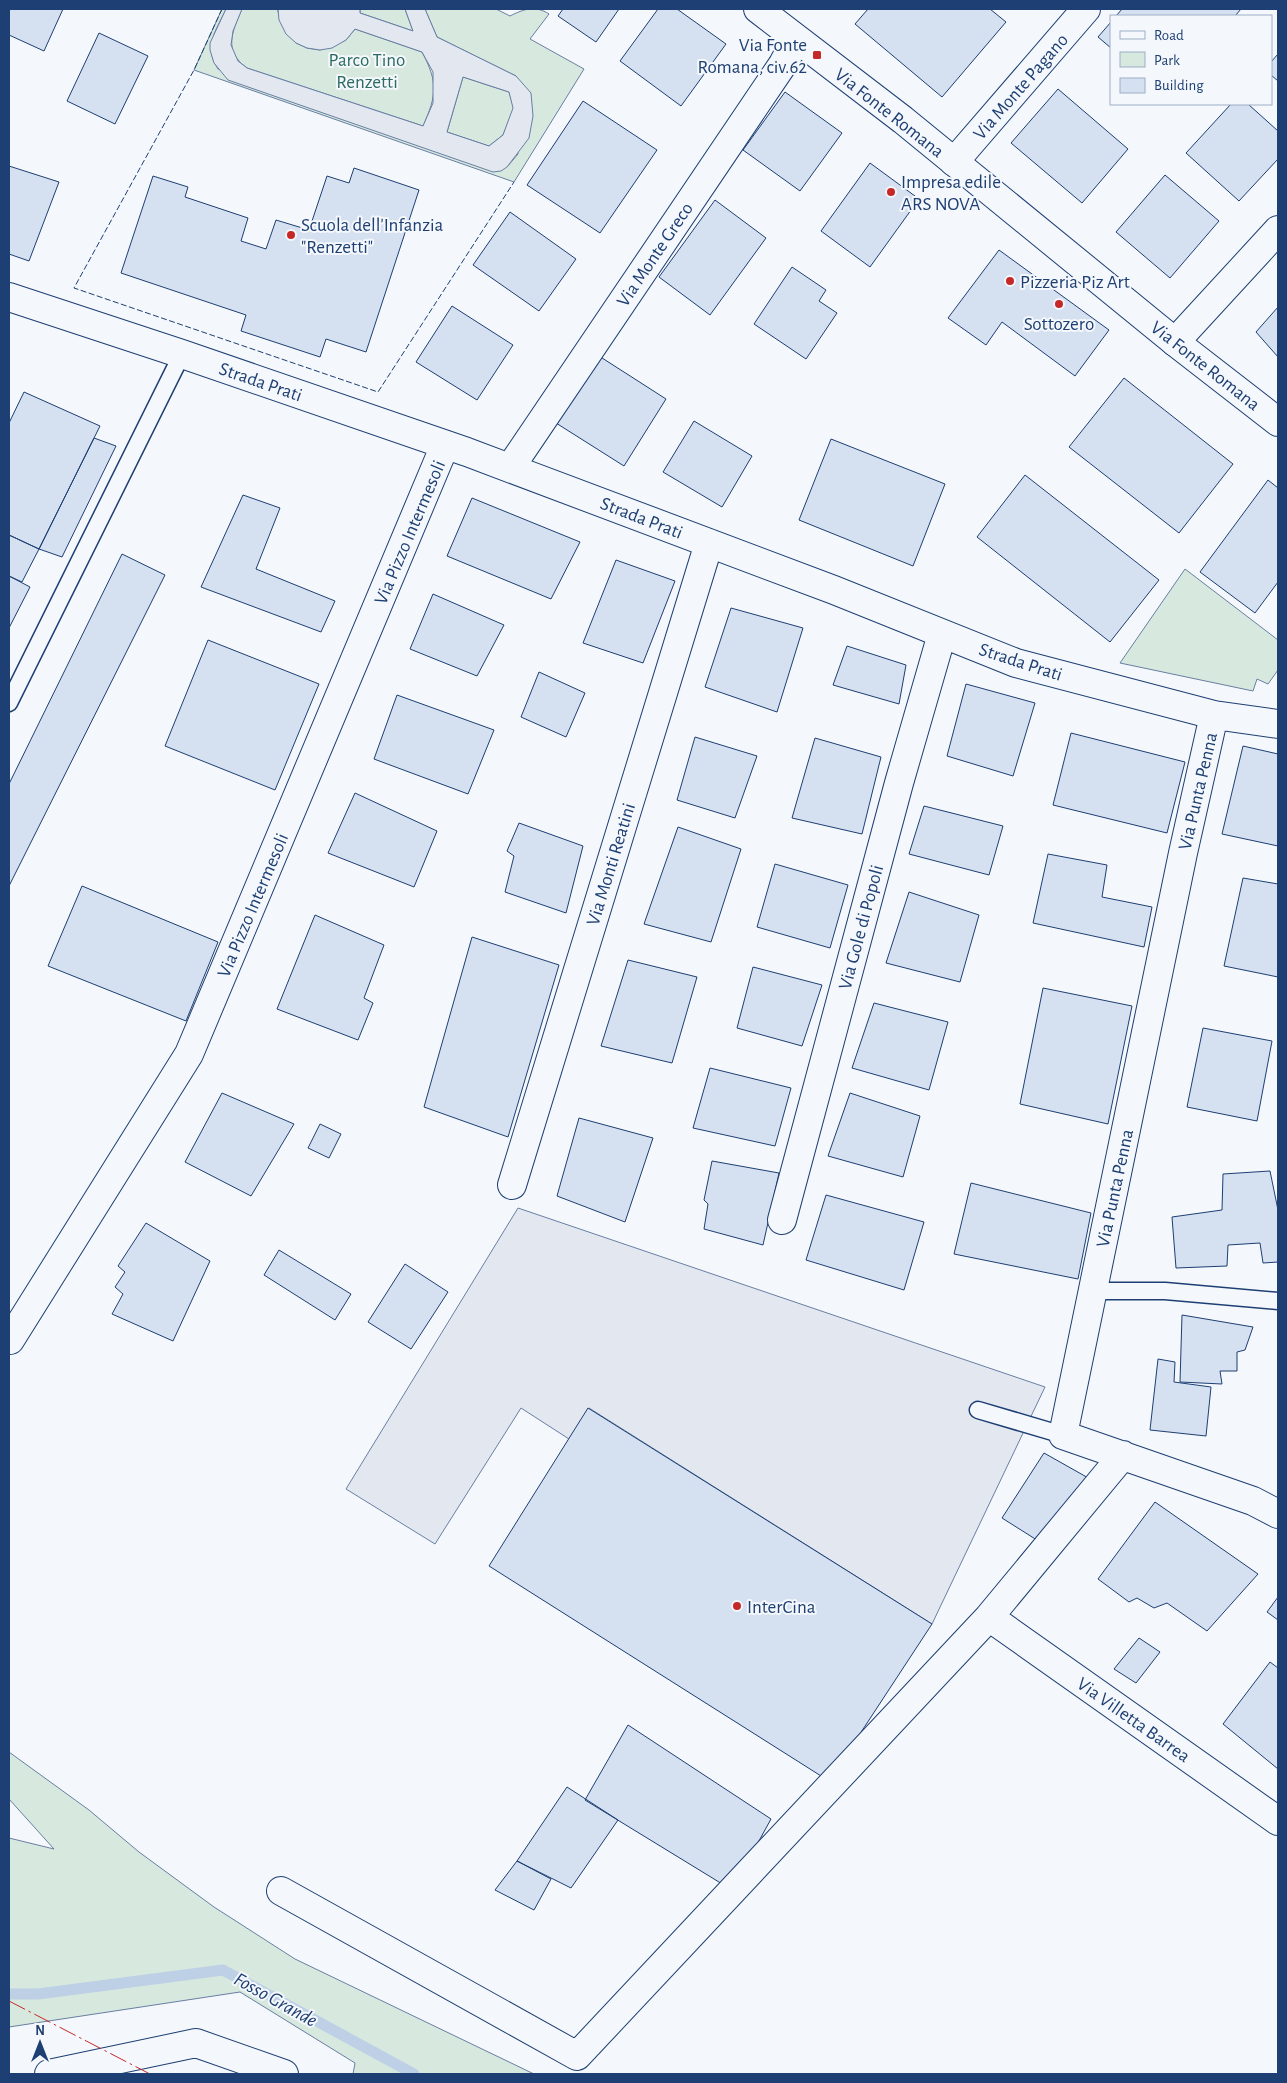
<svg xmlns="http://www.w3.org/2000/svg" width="1287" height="2083" font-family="'Alegreya Sans',sans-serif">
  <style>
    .green { fill: #d7e8df; stroke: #687fa3 }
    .parking { fill: #e3e8f0; stroke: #687fa3; fill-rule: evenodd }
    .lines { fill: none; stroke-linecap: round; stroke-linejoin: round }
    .stream { stroke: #bed0e5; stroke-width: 11 }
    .building { fill: #d5e0f0; stroke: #1d3f73 }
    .service-casing { stroke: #1d3f73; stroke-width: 19 }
    .minor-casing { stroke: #1d3f73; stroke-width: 30 }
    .tertiary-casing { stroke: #1d3f73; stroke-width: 30 }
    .service { stroke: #f4f7fb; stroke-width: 16 }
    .minor { stroke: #f4f7fb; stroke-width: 28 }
    .tertiary { stroke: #f4f7fb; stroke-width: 28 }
    .fence { stroke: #1d3f73; stroke-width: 1; stroke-dasharray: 6 2.5; stroke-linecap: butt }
    .power { stroke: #c62828; stroke-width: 1; stroke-dasharray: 18 4 2.5 4; stroke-linecap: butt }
    .poi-dot { fill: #c62828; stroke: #f4f7fb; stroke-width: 2 }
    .labels { text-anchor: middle; stroke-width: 4; stroke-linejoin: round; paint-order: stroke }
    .poi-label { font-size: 19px; fill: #1d3f73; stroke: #f4f7fb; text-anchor: start }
    .park-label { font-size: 19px; fill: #2c6c60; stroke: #f4f7fb }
    .street-label { font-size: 19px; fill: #1d3f73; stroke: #f4f7fb }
    .water-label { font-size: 20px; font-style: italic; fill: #1d3f73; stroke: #f4f7fb }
  </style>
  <rect width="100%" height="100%" fill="#f4f7fb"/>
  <path class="green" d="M 222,9 L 226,9 C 216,31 203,46 218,69 L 507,167 L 518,154 L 516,76 L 437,37 L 425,9 L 496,9 L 510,16 C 524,9 535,5 549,14 L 530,39 L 584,69 L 514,182 L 194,70 Z
    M 242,9 L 278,9 L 278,12 L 296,43 L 307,48 L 320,50 L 346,40 L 355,29 L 422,52 C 438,82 437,95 423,126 L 247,68 C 223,51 232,32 242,9 Z
    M 360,9 L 405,9 L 413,31 L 360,13 Z
    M 463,77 L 509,92 L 514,108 L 503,135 L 489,146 L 447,132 Z
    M 1185,569 L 1278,640 L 1278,670 L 1268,684 L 1257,679 L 1253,691 L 1120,663 Z
    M 9,1752 L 89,1810 L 139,1852 L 214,1907 L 295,1959 L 534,2074 L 353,2074 L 355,2063 L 240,1992 L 9,2027 L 9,1838 L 54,1849 L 9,1799 Z"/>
  <path class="parking" d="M 226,9 L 242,9 L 233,31 L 231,45 L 238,61 L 247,68 L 423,126 L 433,103 L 433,72 L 422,52 L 355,29 L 346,40 L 332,48 L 320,50 L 307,48 L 296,43 L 286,34 L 279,20 L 278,9 L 360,9 L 360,13 L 413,31 L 405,9 L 425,9 L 437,37 L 516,76 L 531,93 L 533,116 L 529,138 L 507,167 L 501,171 L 493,172 L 228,80 L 214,63 L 210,50 L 210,43 ZM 463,77 L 509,92 L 513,108 L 503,135 L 489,146 L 447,132 Z
    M 518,1208 L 1045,1387 L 932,1624 L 589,1408 L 569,1439 L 521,1408 L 435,1544 L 346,1489 Z"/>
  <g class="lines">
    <path class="stream" d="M 9,1994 L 38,1994 L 223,1970 L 414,2074"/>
  </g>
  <path class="building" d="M 9,9 L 63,9 L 44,51 L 9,35 Z
    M 563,9 L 619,9 L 596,42 L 558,16 Z
    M 658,9 L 677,9 L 726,44 L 681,106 L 620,61 Z
    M 868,9 L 990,9 L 1006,22 L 942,97 L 855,24 Z
    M 1122,9 L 1241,9 L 1235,16 L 1116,16 Z
    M 1111,22 L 1111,48 L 1098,37 Z
    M 99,33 L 148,56 L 115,124 L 67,101 Z
    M 1278,54 L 1278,81 L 1271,75 L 1271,62 Z
    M 1058,89 L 1128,149 L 1082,203 L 1011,143 Z
    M 785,92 L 842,133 L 800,191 L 743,150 Z
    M 583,101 L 657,150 L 600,233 L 527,185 Z
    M 1231,104 L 1248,104 L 1278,131 L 1278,159 L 1239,201 L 1186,153 Z
    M 870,163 L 919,199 L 870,267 L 821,231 Z
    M 9,166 L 59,182 L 29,261 L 9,254 Z
    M 354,168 L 419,190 L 366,352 L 326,339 L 320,357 L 241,331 L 246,315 L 121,273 L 153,176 L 188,187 L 185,197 L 248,218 L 241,241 L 266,249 L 276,220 L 309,230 L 327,176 L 349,183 Z
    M 1165,175 L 1219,221 L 1170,278 L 1116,232 Z
    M 715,200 L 766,238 L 710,315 L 659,277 Z
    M 510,212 L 576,259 L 539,311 L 473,265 Z
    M 999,250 L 1109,330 L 1075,376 L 1002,322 L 986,345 L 948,318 Z
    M 792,267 L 826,290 L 819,301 L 837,313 L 806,359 L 754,324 Z
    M 452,306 L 513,345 L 477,400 L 416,362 Z
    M 1278,307 L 1278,357 L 1256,332 Z
    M 599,356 L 666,399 L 624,466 L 556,423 Z
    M 1124,378 L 1233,464 L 1179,533 L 1069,447 Z
    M 24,392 L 100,426 L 39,549 L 9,535 L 9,423 Z
    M 694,421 L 752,456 L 722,507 L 663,472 Z
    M 94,438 L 116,446 L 62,557 L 39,549 Z
    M 831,439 L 945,484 L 913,566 L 799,520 Z
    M 1025,475 L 1159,580 L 1110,642 L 977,537 Z
    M 1268,480 L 1278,488 L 1278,582 L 1255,613 L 1200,572 Z
    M 243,495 L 280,508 L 256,569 L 335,601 L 321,632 L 201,587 Z
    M 472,498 L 580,542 L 551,599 L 447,556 Z
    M 9,535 L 39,549 L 22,582 L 9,576 Z
    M 122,554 L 165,575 L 9,886 L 9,784 Z
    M 616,560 L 675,581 L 643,663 L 583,643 Z
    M 9,576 L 30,587 L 9,628 Z
    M 433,594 L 504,625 L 477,676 L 410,649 Z
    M 731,608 L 803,628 L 777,712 L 705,687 Z
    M 208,640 L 319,684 L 275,790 L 165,746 Z
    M 847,646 L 906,665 L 899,704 L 833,685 Z
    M 539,672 L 585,693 L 566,737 L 521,717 Z
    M 966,684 L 1035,703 L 1013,776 L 947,756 Z
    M 397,695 L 494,730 L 468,794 L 374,759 Z
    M 1071,733 L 1185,762 L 1167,833 L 1053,805 Z
    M 695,737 L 757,756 L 735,818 L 677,800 Z
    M 815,738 L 881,757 L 862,834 L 792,818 Z
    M 1243,746 L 1278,754 L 1278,846 L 1222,834 Z
    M 355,793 L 437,831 L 414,887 L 328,853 Z
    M 924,806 L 1003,826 L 989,875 L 909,854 Z
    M 519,823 L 583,846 L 566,913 L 505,892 L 514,856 L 507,851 Z
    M 678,827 L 741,849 L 711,942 L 644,924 Z
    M 1048,854 L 1107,865 L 1102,897 L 1152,907 L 1144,947 L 1033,923 Z
    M 775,864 L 848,885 L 830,948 L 757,927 Z
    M 1243,878 L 1278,884 L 1278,977 L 1224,966 Z
    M 82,886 L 218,942 L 186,1021 L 48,966 Z
    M 909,892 L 979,915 L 960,982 L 886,963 Z
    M 315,915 L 384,945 L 364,998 L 373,1003 L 358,1040 L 277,1009 Z
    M 472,937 L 559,965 L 508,1137 L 424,1107 Z
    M 628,960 L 697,977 L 672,1063 L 601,1046 Z
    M 753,967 L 822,985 L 802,1046 L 737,1028 Z
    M 1043,988 L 1132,1006 L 1108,1124 L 1020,1104 Z
    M 874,1003 L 948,1022 L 929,1090 L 852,1068 Z
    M 1203,1028 L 1272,1041 L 1257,1121 L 1187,1107 Z
    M 710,1068 L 791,1088 L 775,1146 L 693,1128 Z
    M 222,1093 L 294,1124 L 251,1196 L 185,1162 Z
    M 850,1093 L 920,1116 L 903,1177 L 828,1156 Z
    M 579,1118 L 653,1138 L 625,1222 L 557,1196 Z
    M 320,1124 L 341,1134 L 329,1158 L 308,1148 Z
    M 712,1161 L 779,1173 L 763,1245 L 704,1229 L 708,1204 L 704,1200 Z
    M 1270,1171 L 1278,1210 L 1278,1262 L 1263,1263 L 1260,1243 L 1228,1245 L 1227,1266 L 1176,1268 L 1172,1217 L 1222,1210 L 1223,1174 Z
    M 971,1183 L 1091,1213 L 1078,1279 L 954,1254 Z
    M 826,1195 L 924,1222 L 904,1290 L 806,1260 Z
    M 146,1223 L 210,1261 L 173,1341 L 112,1314 L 123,1294 L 115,1287 L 125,1272 L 118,1266 Z
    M 279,1250 L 351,1294 L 335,1320 L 264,1275 Z
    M 405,1264 L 448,1292 L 411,1349 L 368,1322 Z
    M 1182,1315 L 1253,1327 L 1245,1350 L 1237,1352 L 1237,1371 L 1220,1371 L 1222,1384 L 1180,1382 Z
    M 1158,1359 L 1175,1362 L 1174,1382 L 1211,1387 L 1206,1436 L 1150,1430 Z
    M 588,1408 L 932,1624 L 829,1781 L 489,1566 Z
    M 1044,1453 L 1099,1484 L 1040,1542 L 1002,1518 Z
    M 1155,1502 L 1258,1574 L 1207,1631 L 1167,1603 L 1154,1608 L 1137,1598 L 1129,1602 L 1098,1579 Z
    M 1278,1597 L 1278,1620 L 1267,1612 Z
    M 1139,1638 L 1160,1652 L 1136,1683 L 1114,1669 Z
    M 1270,1662 L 1278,1668 L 1278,1769 L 1223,1724 Z
    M 628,1725 L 771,1819 L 732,1890 L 585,1800 Z
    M 567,1787 L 618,1820 L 571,1888 L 517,1861 Z
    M 517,1861 L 551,1879 L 534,1910 L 495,1890 Z"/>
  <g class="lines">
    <defs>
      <path id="service" d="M 9,703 L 182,354
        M 1093,1291 L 1165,1291 L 1278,1301
        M 978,1410 L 1063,1435"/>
      <path id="minor" d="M 954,162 L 1086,9
        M 9,297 L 182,354 L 467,452 L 834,590 L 1016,663 L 1214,715 L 1278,724
        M 1175,342 L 1278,230
        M 510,468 L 783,64 L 796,40
        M 1214,715 L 1183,853 L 1063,1435 L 1253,1501 L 1278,1514
        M 512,1185 L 709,543
        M 782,1220 L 899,783 L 942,634
        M 10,1340 L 189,1054 L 445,445
        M 989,1617 L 1278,1821
        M 281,1891 L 577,2056 L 989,1617 L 1123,1455
        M 49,2074 L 196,2043 L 284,2074"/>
      <path id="tertiary" d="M 758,9 L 903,120 L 1175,342 L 1278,422"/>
    </defs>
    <use href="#service" class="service-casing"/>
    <use href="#minor" class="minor-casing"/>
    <use href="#tertiary" class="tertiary-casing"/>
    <use href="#service" class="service"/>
    <use href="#minor" class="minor"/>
    <use href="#tertiary" class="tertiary"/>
    <path class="fence" d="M 222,9 L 194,70 L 74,288 L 378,392 L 514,182"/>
    <path class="power" d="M 9,2001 L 150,2074"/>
  </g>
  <g class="poi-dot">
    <rect x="812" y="50" width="10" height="10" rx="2.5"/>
    <circle cx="891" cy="192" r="5"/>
    <circle cx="291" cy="235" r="5"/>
    <circle cx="1010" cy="281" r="5"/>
    <circle cx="1059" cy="304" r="5"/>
    <circle cx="737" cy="1606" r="5"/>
  </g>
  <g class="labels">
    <g class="poi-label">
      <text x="807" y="51" text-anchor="end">Via Fonte<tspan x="807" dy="22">Romana, civ.62</tspan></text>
      <text x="901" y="188">Impresa edile<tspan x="901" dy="22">ARS NOVA</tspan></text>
      <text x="301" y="231">Scuola dell'Infanzia<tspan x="301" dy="22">"Renzetti"</tspan></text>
      <text x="1020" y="288">Pizzeria Piz Art</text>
      <text x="1059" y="330" text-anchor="middle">Sottozero</text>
      <text x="747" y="1613">InterCina</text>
    </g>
    <g class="park-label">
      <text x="367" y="66">Parco Tino<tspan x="367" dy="22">Renzetti</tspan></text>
    </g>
    <g class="street-label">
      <text transform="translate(1020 86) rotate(-49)" y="7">Via Monte Pagano</text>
      <text transform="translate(890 112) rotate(38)" y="7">Via Fonte Romana</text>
      <text transform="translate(654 254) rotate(-56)" y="7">Via Monte Greco</text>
      <text transform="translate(1206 365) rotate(38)" y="7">Via Fonte Romana</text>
      <text transform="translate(261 381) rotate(19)" y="7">Strada Prati</text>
      <text transform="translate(642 517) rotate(21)" y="7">Strada Prati</text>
      <text transform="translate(409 532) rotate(-67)" y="7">Via Pizzo Intermesoli</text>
      <text transform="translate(1021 661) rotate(18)" y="7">Strada Prati</text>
      <text transform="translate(1197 791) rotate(-77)" y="7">Via Punta Penna</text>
      <text transform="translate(610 864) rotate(-73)" y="7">Via Monti Reatini</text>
      <text transform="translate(252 905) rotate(-67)" y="7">Via Pizzo Intermesoli</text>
      <text transform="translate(860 927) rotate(-75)" y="7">Via Gole di Popoli</text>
      <text transform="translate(1114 1188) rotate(-78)" y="7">Via Punta Penna</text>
      <text transform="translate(1134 1719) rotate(35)" y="7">Via Villetta Barrea</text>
    </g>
    <g class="water-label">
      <text transform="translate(276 1999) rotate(29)" y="7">Fosso Grande</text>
    </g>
  </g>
  <rect width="1287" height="2083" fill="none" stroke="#1d3f73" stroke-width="20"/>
  <rect x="1110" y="15" width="162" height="90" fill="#f4f7fb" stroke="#9eadc5"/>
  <rect x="1120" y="31" width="25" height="8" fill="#f4f7fb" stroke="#9eadc5"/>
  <text x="1154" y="40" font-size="15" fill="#1d3f73">Road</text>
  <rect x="1120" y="52" width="25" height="15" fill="#d7e8df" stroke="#9eadc5"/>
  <text x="1154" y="65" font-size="15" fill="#1d3f73">Park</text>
  <rect x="1120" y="78" width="25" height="15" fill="#d5e0f0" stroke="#9eadc5"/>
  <text x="1154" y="90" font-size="15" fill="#1d3f73">Building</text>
  <g transform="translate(40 2043)" stroke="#f4f7fb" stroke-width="4" paint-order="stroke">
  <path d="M0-4L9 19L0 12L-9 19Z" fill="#1d3f73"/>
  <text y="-8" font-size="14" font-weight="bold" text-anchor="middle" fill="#1d3f73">N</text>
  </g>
</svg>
